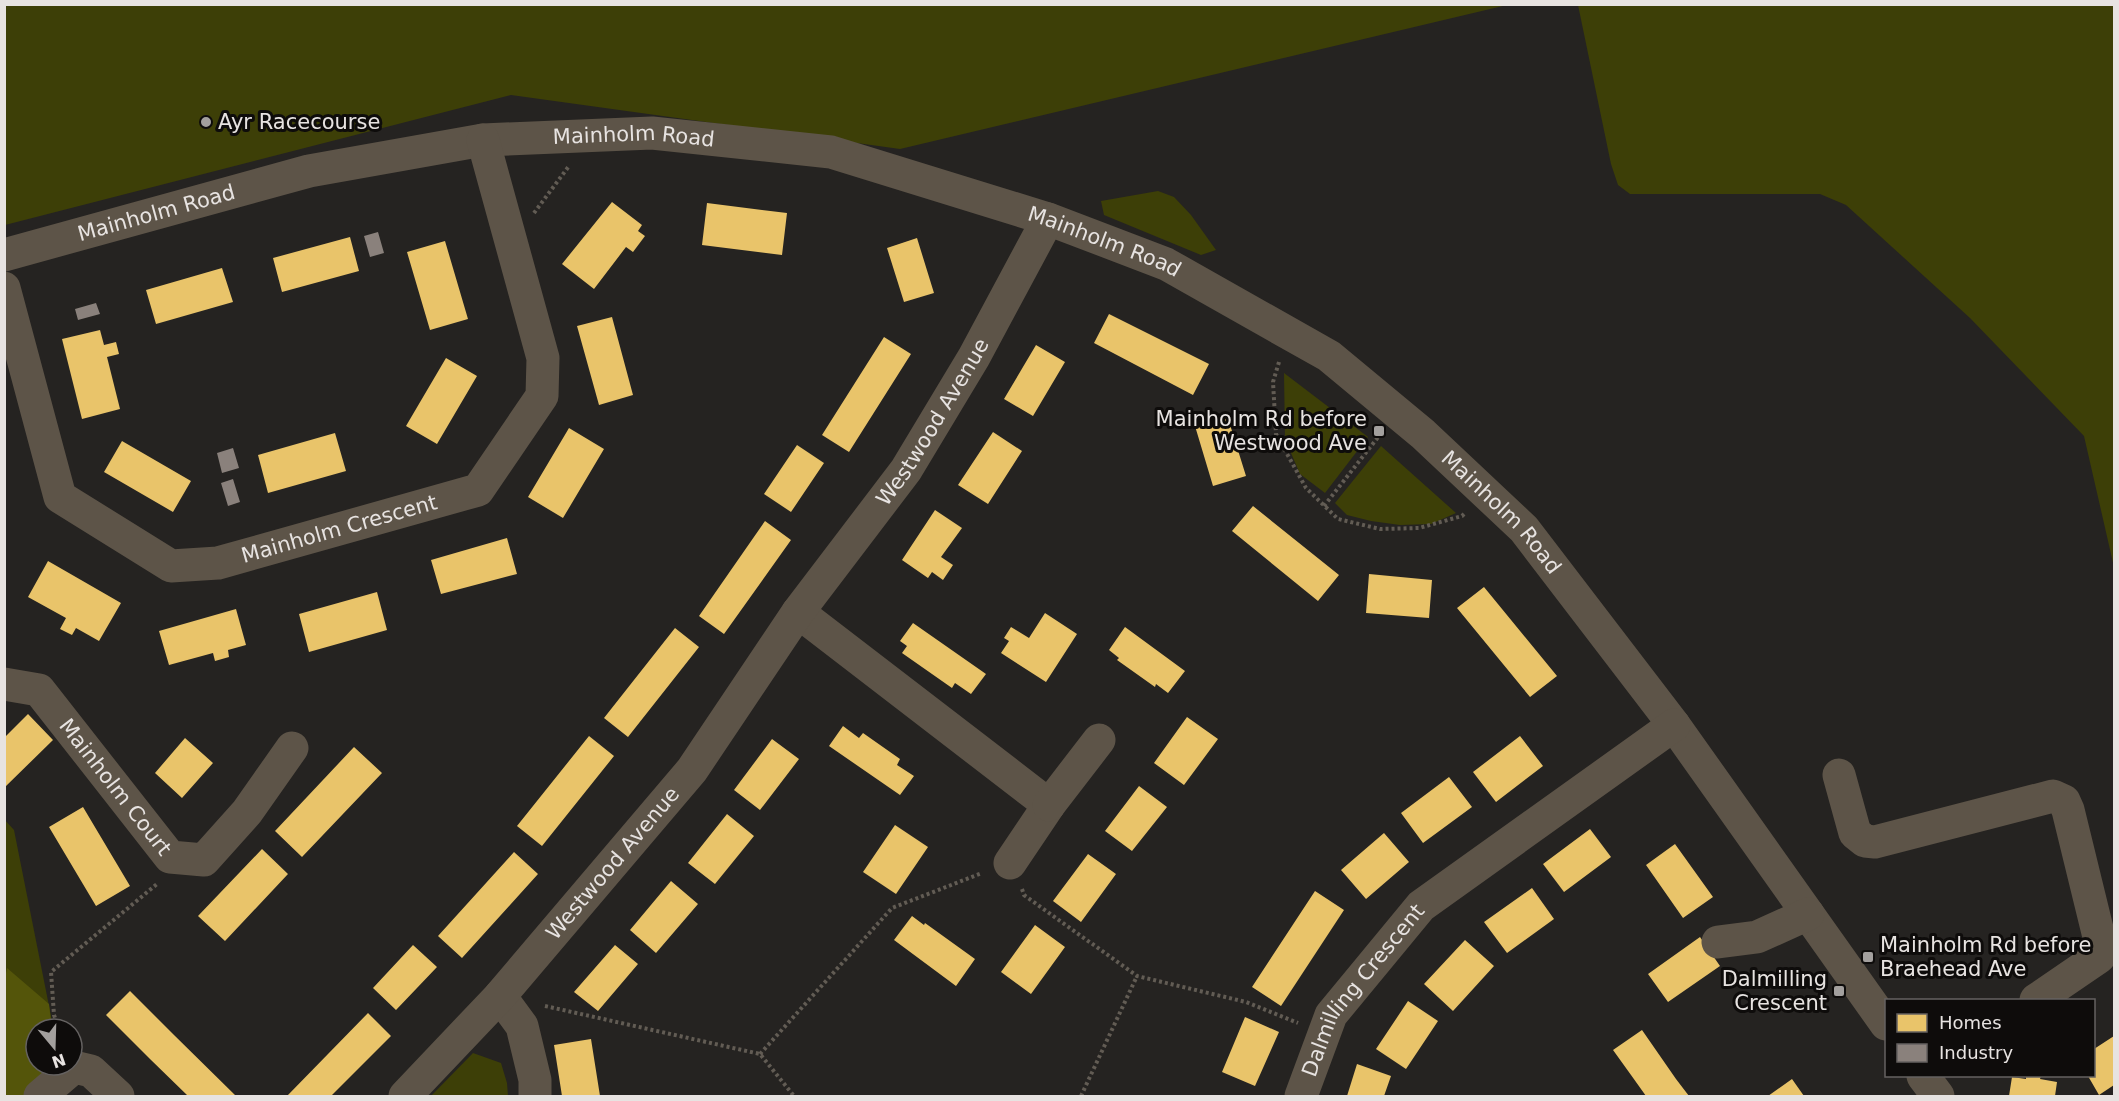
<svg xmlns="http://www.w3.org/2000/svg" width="2119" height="1101" font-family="'DejaVu Sans',sans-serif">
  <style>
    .green { fill: #3d3f07 }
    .forest { fill: #54550a }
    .homes { fill: #e9c46a }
    .industry { fill: #8a817c }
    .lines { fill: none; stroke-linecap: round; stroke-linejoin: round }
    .path { stroke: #625c54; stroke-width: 4; stroke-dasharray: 3 3; stroke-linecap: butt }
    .minor { stroke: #5d5448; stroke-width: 33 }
    .poi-dot { fill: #a3a09e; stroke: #0e0c0b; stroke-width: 2 }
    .labels { text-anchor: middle; stroke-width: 6; stroke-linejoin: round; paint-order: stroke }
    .poi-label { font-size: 21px; fill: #e7e3e1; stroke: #0e0c0b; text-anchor: start }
    .street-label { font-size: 21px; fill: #e7e3e1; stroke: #0e0c0b }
  </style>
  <rect width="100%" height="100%" fill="#252321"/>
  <path class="green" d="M 4,5 L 1507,5 L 900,149 L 511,95 L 5,225 Z
    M 1578,5 L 2114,5 L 2114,567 L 2084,436 L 1970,318 L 1846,205 L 1820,194 L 1630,194 L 1618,185 L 1611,164 Z
    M 1158,191 L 1174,197 L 1191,215 L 1216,250 L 1201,255 L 1104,215 L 1101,201 Z
    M 1284,373 L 1368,437 L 1325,493 L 1300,474 L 1285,439 Z
    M 1381,446 L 1456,513 L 1431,524 L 1400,525 L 1371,521 L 1347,515 L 1335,503 Z
    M 4,819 L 14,830 L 51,1016 L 52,1029 L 36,1029 L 36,1065 L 5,1096 Z
    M 473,1053 L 501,1063 L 507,1083 L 508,1096 L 431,1096 Z"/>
  <path class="forest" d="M 7,968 L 49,1004 L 52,1029 L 36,1029 L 36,1065 L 54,1065 L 27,1096 L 5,1096 L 4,984 Z"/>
  <path class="homes" d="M 612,202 L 642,225 L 638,231 L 645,236 L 633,252 L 626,247 L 594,289 L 562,264 Z
    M 707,203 L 787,213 L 782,255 L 702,245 Z
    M 350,237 L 359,271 L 282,292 L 273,258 Z
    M 917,238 L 934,293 L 904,302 L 887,248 Z
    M 445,241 L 468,319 L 430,330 L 407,252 Z
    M 222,268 L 233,302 L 156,324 L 146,290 Z
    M 1109,314 L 1209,364 L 1193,395 L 1094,343 Z
    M 612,317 L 633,395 L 599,405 L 577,326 Z
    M 100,330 L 104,345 L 116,342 L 119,354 L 107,357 L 120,409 L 82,419 L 62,339 Z
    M 884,337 L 911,354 L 849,452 L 822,435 Z
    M 1036,345 L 1065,362 L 1033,416 L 1004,399 Z
    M 446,358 L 477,376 L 437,444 L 406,426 Z
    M 1227,415 L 1246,476 L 1213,486 L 1195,426 Z
    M 569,428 L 604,449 L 563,518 L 528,497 Z
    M 993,432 L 1022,451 L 988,504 L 958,485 Z
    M 335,433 L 346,471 L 268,493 L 258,455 Z
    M 122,441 L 191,481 L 173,512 L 104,472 Z
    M 797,445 L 824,463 L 791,512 L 764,494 Z
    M 1253,506 L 1339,575 L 1318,601 L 1232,531 Z
    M 935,510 L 962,528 L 941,557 L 953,565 L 943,580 L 932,572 L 928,578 L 902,560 Z
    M 765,521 L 791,540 L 724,634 L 699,616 Z
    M 507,538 L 517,574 L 441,594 L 431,560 Z
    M 48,561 L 121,603 L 99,641 L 76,628 L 72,635 L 60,629 L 66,618 L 28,597 Z
    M 1369,574 L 1432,580 L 1429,618 L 1366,613 Z
    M 1484,587 L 1557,676 L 1530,697 L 1457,608 Z
    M 377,592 L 387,630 L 309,652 L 299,614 Z
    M 236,609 L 246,645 L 228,650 L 229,657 L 215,661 L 213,653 L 169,665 L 159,631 Z
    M 1045,613 L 1077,634 L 1046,682 L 1001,653 L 1009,641 L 1004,638 L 1011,627 L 1029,638 Z
    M 913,623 L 986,674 L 971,694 L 955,683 L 952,688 L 902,653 L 907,646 L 900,641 Z
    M 1125,627 L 1185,671 L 1168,693 L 1156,684 L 1155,687 L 1117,660 L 1119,658 L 1109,650 Z
    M 675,628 L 699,647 L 628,737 L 604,718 Z
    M 28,714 L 53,740 L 4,788 L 4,738 Z
    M 1187,717 L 1218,739 L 1184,785 L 1154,763 Z
    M 843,726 L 859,738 L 863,733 L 900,759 L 897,765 L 914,776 L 900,795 L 829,746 Z
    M 589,736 L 614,756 L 542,846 L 517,826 Z
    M 1520,736 L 1543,766 L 1496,802 L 1473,772 Z
    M 185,738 L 213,763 L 182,798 L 155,773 Z
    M 772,739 L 799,759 L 760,810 L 734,790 Z
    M 354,747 L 382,773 L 302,857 L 275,831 Z
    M 1449,777 L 1472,807 L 1423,843 L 1401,813 Z
    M 1139,786 L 1167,807 L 1132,851 L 1105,831 Z
    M 83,807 L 130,886 L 96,906 L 49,827 Z
    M 727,814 L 754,836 L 715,884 L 688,863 Z
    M 895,825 L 928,847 L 896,894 L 863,872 Z
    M 1590,829 L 1611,857 L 1564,892 L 1543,864 Z
    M 1384,833 L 1409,862 L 1366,899 L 1341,870 Z
    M 1675,844 L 1713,897 L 1683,918 L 1646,865 Z
    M 262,849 L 288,874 L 225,941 L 198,916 Z
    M 514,852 L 538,874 L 462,958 L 438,936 Z
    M 1088,854 L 1116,874 L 1081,922 L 1053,901 Z
    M 671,881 L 698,904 L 656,953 L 630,930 Z
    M 1532,888 L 1554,919 L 1507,953 L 1484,922 Z
    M 1315,891 L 1344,910 L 1281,1006 L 1252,987 Z
    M 912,916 L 924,925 L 925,923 L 975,959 L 956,986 L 894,940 Z
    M 1035,925 L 1065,947 L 1031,994 L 1001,972 Z
    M 1700,937 L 1720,966 L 1668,1002 L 1648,974 Z
    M 1465,940 L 1494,966 L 1453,1011 L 1424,984 Z
    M 413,945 L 437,967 L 396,1010 L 373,988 Z
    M 615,945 L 638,964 L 598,1011 L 574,992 Z
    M 130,991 L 174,1035 L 236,1096 L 188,1096 L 150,1059 L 106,1015 Z
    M 1408,1001 L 1438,1021 L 1406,1069 L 1376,1049 Z
    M 368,1013 L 391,1036 L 331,1096 L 289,1096 L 288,1095 Z
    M 1245,1017 L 1279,1032 L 1255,1086 L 1222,1072 Z
    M 1642,1030 L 1676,1079 L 1689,1096 L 1646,1096 L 1631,1075 L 1613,1050 Z
    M 2114,1036 L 2114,1085 L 2099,1095 L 2088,1076 L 2094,1076 L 2094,1049 Z
    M 591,1039 L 600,1096 L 562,1096 L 554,1045 Z
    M 1357,1064 L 1391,1076 L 1384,1096 L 1347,1096 Z
    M 2026,1076 L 2041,1076 L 2040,1079 L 2057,1082 L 2055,1096 L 2009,1096 L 2012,1077 L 2026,1079 Z
    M 1792,1079 L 1804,1096 L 1768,1096 Z"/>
  <path class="industry" d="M 378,232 L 384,253 L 370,257 L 364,236 Z
    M 96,303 L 100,314 L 78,320 L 75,309 Z
    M 233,448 L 239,468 L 222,473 L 217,453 Z
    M 233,479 L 240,502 L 228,506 L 221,483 Z"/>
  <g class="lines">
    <path class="path" d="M 534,213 L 569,166
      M 1279,362 L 1273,382 L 1276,434 L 1306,488 L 1338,519 L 1380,529 L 1419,528 L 1462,516 L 1465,513
      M 1324,506 L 1379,436
      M 1022,889 L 1024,895 L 1137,976 L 1246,1002 L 1298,1023
      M 545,1006 L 760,1054 L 794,1096
      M 59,1029 L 54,1015 L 51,972 L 157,884
      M 760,1054 L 892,908 L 982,873
      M 1081,1096 L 1137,976"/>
    <g class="minor">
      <path id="s1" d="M 4,255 L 309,171 L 483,140 L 652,133 L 831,152 L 1048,219 L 1166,264 L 1329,356 L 1423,434 L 1524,529 L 1674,725 L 1886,1024"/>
      <path id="s2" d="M 4,288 L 60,497 L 171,566 L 218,563 L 478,490 L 542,396 L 543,358 L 483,140"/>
      <path d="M 798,612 L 1049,805 L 1010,863"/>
      <path id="s3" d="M 4,684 L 39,690 L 170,857 L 204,860 L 247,812 L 292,748"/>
      <path d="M 1839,775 L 1855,833 L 1865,841 L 1875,842 L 2053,796 L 2064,801 L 2068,810 L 2101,945 L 2099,957 L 2036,1000"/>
      <path d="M 1049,805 L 1099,740"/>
      <path d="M 1718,942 L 1757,937 L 1808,914"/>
      <path d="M 500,996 L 522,1026 L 535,1080 L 535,1096"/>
      <path d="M 1923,1076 L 1938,1096"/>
      <path d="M 40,1096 L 74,1067 L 91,1071 L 118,1096"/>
      <path id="s4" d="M 405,1096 L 500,996 L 692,770 L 798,612 L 906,470 L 974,357 L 1048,219"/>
      <path id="s5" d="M 1301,1096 L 1331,1015 L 1421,906 L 1674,725"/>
    </g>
  </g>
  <g class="poi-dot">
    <circle cx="206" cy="122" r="6"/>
    <rect x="1373" y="425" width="12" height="12" rx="3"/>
    <rect x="1862" y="951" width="12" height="12" rx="3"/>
    <rect x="1833" y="985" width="12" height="12" rx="3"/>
  </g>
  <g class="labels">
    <g class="poi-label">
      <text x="218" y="129">Ayr Racecourse</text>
      <text x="1367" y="426" text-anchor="end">Mainholm Rd before<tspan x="1367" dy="24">Westwood Ave</tspan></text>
      <text x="1880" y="952">Mainholm Rd before<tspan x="1880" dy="24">Braehead Ave</tspan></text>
      <text x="1827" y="986" text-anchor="end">Dalmilling<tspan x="1827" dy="24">Crescent</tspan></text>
    </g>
    <g class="street-label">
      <text dy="7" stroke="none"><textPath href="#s1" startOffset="644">Mainholm Road</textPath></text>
      <text dy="7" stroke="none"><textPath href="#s1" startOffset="158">Mainholm Road</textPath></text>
      <text dy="7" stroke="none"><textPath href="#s1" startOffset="1130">Mainholm Road</textPath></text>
      <text dy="7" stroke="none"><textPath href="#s4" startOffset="858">Westwood Avenue</textPath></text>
      <text dy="7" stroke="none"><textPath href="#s1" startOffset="1616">Mainholm Road</textPath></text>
      <text dy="7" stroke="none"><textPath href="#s2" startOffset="520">Mainholm Crescent</textPath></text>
      <text dy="7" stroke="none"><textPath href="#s3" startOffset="159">Mainholm Court</textPath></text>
      <text dy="7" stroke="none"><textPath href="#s4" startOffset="312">Westwood Avenue</textPath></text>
      <text dy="7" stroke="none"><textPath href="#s5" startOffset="124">Dalmilling Crescent</textPath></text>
    </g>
  </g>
  <rect width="2119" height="1101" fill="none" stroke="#e7e3e1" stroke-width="12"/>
  <rect x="1885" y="999" width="210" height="78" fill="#0e0c0b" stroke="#656261" stroke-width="1.5"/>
  <rect x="1897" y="1014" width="30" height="18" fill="#e9c46a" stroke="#656261" stroke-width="1.5"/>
  <text x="1939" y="1029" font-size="18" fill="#e7e3e1">Homes</text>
  <rect x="1897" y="1044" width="30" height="18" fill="#8a817c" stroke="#656261" stroke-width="1.5"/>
  <text x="1939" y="1059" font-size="18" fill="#e7e3e1">Industry</text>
  <g transform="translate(54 1047) rotate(161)"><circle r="28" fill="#0e0c0b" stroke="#656261" stroke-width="1.5"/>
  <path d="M0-4.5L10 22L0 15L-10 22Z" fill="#a3a09e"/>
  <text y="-9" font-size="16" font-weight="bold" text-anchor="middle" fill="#e7e3e1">N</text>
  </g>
</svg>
